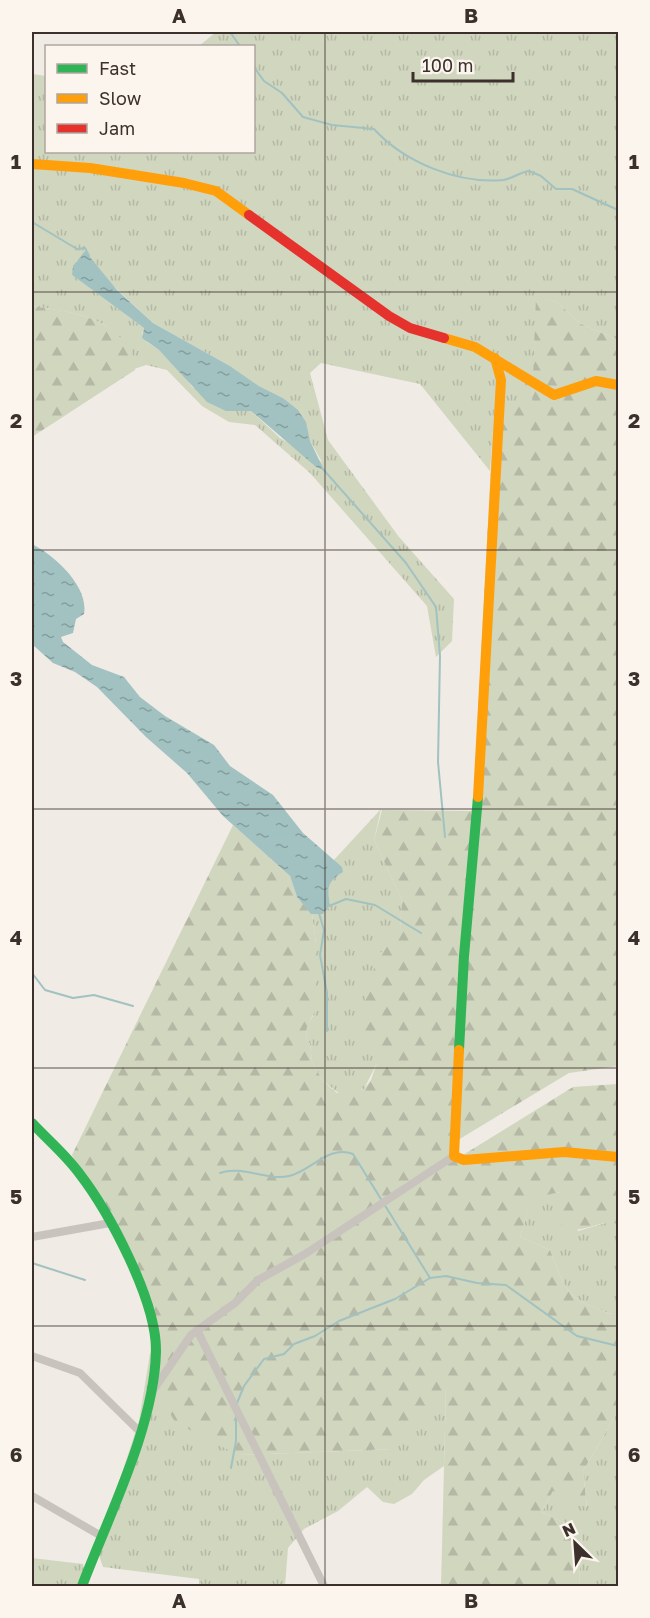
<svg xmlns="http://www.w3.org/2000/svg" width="650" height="1618" font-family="'Golos Text',sans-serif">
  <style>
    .grass { fill: url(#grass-tufts); fill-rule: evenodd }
    .forest { fill: url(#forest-firs) }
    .water { fill: url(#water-ripples) }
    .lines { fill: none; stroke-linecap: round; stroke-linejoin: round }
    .stream { stroke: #a1c2c1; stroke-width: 2 }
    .street { stroke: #c9c3be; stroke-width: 8 }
    .fast { stroke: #30b455; stroke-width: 10 }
    .slow { stroke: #ff9f0a; stroke-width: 10 }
    .jam { stroke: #e5322d; stroke-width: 10 }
    .grid { fill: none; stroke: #3b302b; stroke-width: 1.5; stroke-opacity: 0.55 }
    .neatline { fill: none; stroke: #3b302b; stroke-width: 2 }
    .grid-label { font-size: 20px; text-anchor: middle; font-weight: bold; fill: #3b302b }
  </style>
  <defs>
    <pattern id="grass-tufts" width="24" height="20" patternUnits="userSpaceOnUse" patternTransform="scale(1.5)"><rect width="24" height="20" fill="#d1d6bf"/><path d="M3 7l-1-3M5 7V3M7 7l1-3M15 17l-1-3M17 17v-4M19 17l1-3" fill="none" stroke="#b4b8a4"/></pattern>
    <pattern id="forest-firs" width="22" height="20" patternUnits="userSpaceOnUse" patternTransform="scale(1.5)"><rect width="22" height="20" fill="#d1d6bf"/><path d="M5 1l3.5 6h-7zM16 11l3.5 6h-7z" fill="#b4b8a4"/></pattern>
    <pattern id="water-ripples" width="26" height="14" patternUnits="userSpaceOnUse" patternTransform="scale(1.5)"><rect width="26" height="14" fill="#a1c2c1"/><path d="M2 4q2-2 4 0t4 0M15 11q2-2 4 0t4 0" fill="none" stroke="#849e9d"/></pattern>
  </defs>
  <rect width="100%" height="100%" fill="#f0ebe5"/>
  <path class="grass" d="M 216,32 L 618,32 L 618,340 L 581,324 L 557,302 L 537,298 L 532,405 L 498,400 L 495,404 L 490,471 L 420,384 L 321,363 L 310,373 L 328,440 L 399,537 L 454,599 L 452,641 L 436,657 L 427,606 L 310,473 L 255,425 L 229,422 L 202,406 L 167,370 L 146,365 L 134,369 C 123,317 77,313 32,306 L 32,74 L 46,76 L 46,152 L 254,152 L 254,46 L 199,46 ZM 77,260 L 106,279 L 153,323 L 230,366 L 259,386 L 283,398 L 302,415 L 310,441 L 322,462 L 280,438 L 251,411 L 237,410 L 192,387 L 182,373 L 159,350 L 147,342 L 142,334 L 144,328 L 72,275 Z
    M 381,809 L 374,840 L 402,900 L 400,931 L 380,954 L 381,1055 L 364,1089 L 340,1094 L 323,1081 L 312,1062 L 310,1044 L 306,1038 L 307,1025 L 313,1016 L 316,995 L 316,944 L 312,914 L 323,914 L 330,905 C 327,890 326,882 340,874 L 342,867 L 333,861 Z
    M 562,1192 L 578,1231 L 609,1222 L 618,1224 L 618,1317 C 569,1297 569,1301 550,1250 L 520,1237 L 532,1197 Z
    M 154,1329 L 238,1455 L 393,1449 L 446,1387 L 444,1466 L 424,1480 L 412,1494 L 394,1504 L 383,1502 L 367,1487 L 338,1511 L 304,1529 L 288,1548 L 285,1586 L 199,1586 L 199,1579 L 103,1567 L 97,1549 L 139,1421 Z
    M 618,1393 L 618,1586 L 579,1586 L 582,1531 L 542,1512 L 553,1491 L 587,1507 L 583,1471 L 617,1413 Z
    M 32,1558 L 83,1564 L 86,1582 L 84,1586 L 32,1586 Z"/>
  <path class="forest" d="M 536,297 L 557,302 L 581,324 L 618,340 L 618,1066 L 569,1073 L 458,1140 L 458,1158 L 573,1087 L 618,1084 L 618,1224 C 599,1219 586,1233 564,1229 L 555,1214 L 561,1192 L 532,1198 L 520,1237 L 550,1250 C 569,1301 569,1297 618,1317 L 617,1413 L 583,1471 L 587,1508 L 553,1491 L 542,1512 L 582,1531 L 579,1586 L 441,1586 L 446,1388 L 394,1449 L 238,1455 L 175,1422 L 161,1398 L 159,1344 L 131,1263 L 72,1155 L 233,825 L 290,876 L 297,897 L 312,914 L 316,944 L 316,1009 L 307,1026 L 306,1038 L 310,1044 L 312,1062 L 323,1081 L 337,1093 L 364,1089 L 371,1080 L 381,1051 L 361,1032 L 366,988 L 380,954 L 400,930 L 402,900 L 374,840 L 382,810 L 473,811 L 494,407 L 498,400 L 532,404 Z
    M 32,306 C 66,311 107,315 129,348 C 133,353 133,363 135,370 L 32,437 Z"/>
  <path class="water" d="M 85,251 L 117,290 L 153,323 L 230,366 L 259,386 L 283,398 L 298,410 L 306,422 L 310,441 L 324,470 L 316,467 L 251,411 L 226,411 L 207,402 L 159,350 L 142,338 L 144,328 L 72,275 L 73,266 Z
    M 32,544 C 54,555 89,586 84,614 L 76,619 L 73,633 L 61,637 L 63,642 L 92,665 L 124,677 L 140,697 L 165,716 L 214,745 L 230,766 L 273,795 L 303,833 L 342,867 L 343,872 C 327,882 327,887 330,905 L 323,914 L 311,914 L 297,897 L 290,876 L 223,816 L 187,773 L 146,737 L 97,687 L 75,672 L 53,663 L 33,645 Z"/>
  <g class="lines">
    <path class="stream" d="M 230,32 L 240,46
      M 254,67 L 264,81 L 282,93 L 303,117 L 332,125 L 374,129 C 404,162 457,184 503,180 C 512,179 520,172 529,171 L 541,176 L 556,189 L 572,189 L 618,210
      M 32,222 L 77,249 L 85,248 L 89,256
      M 322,468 L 406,563 L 436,607 L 440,656 L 438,762 L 445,837
      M 329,906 L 346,899 L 375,905 L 421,933
      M 319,913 L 324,930 L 320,955 L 327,993 L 327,1031
      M 32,973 L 45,990 L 73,998 L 94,995 L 133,1006
      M 220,1173 C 242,1165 266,1181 289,1176 C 310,1172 329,1144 353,1154 L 430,1278
      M 32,1263 L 85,1280
      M 237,1403 L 244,1386 L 264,1359 L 284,1354 L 294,1344 L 315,1336 L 339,1321 L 395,1299 L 430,1278 L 446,1276 L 477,1283 L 506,1285 L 577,1336 L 618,1346
      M 231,1468 L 236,1441 L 236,1415"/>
    <path class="street" d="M 32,1237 L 110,1223
      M 197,1330 L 324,1586
      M 32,1356 L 80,1373 L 141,1433
      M 152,1392 L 191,1335 L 235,1303 L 258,1280 L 305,1254 L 454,1156
      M 32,1496 L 103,1537"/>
    <path class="fast" d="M 459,1050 L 464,956 L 478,797
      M 32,1123 C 48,1140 65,1154 79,1173 C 109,1212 157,1301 156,1352 C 154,1427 109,1515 82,1586"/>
    <path class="slow" d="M 32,164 L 90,168 L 184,183 L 216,191 L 249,215
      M 444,338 L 475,347 L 554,395 L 596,381 L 618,385
      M 478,797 L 501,380 L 495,358
      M 459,1050 L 454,1156 L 464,1160 L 564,1152 L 618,1157"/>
    <path class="jam" d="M 249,215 L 389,316 L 410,328 L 444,338"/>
  </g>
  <path class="grid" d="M 325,32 L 325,1586M 32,292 L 618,292M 32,550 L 618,550M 32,809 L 618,809M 32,1068 L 618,1068M 32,1326 L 618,1326"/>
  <rect width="650" height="1618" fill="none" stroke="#fbf5ee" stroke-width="66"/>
  <rect x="45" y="45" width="210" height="108" fill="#fbf5ee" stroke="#aea6a0" stroke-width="1.5"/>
  <rect x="57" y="64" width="30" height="9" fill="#30b455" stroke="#aea6a0" stroke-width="1.5"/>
  <text x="99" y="75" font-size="18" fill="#3b302b">Fast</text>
  <rect x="57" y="94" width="30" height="9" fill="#ff9f0a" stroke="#aea6a0" stroke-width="1.5"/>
  <text x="99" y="105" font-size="18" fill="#3b302b">Slow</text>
  <rect x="57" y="124" width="30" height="9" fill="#e5322d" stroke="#aea6a0" stroke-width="1.5"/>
  <text x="99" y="135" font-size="18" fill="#3b302b">Jam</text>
  <g transform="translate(575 1543) rotate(335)" stroke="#fbf5ee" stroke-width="4.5" paint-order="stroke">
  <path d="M0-4.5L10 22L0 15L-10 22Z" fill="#3b302b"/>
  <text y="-9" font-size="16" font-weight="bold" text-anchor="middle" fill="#3b302b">N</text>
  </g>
  <path d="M413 72v9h100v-9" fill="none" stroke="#3b302b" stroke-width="3"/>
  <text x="422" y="72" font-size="18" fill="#3b302b" stroke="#fbf5ee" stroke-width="4.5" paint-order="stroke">100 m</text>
  <rect x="33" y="33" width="584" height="1552" class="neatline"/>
  <g class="grid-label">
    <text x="179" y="23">A</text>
    <text x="471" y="23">B</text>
    <text x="16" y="169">1</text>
    <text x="634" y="169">1</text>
    <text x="16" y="428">2</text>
    <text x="634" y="428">2</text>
    <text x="16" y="686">3</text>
    <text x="634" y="686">3</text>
    <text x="16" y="945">4</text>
    <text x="634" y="945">4</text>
    <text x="16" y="1204">5</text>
    <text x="634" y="1204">5</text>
    <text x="16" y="1462">6</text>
    <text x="634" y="1462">6</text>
    <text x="179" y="1608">A</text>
    <text x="471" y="1608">B</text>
  </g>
</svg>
